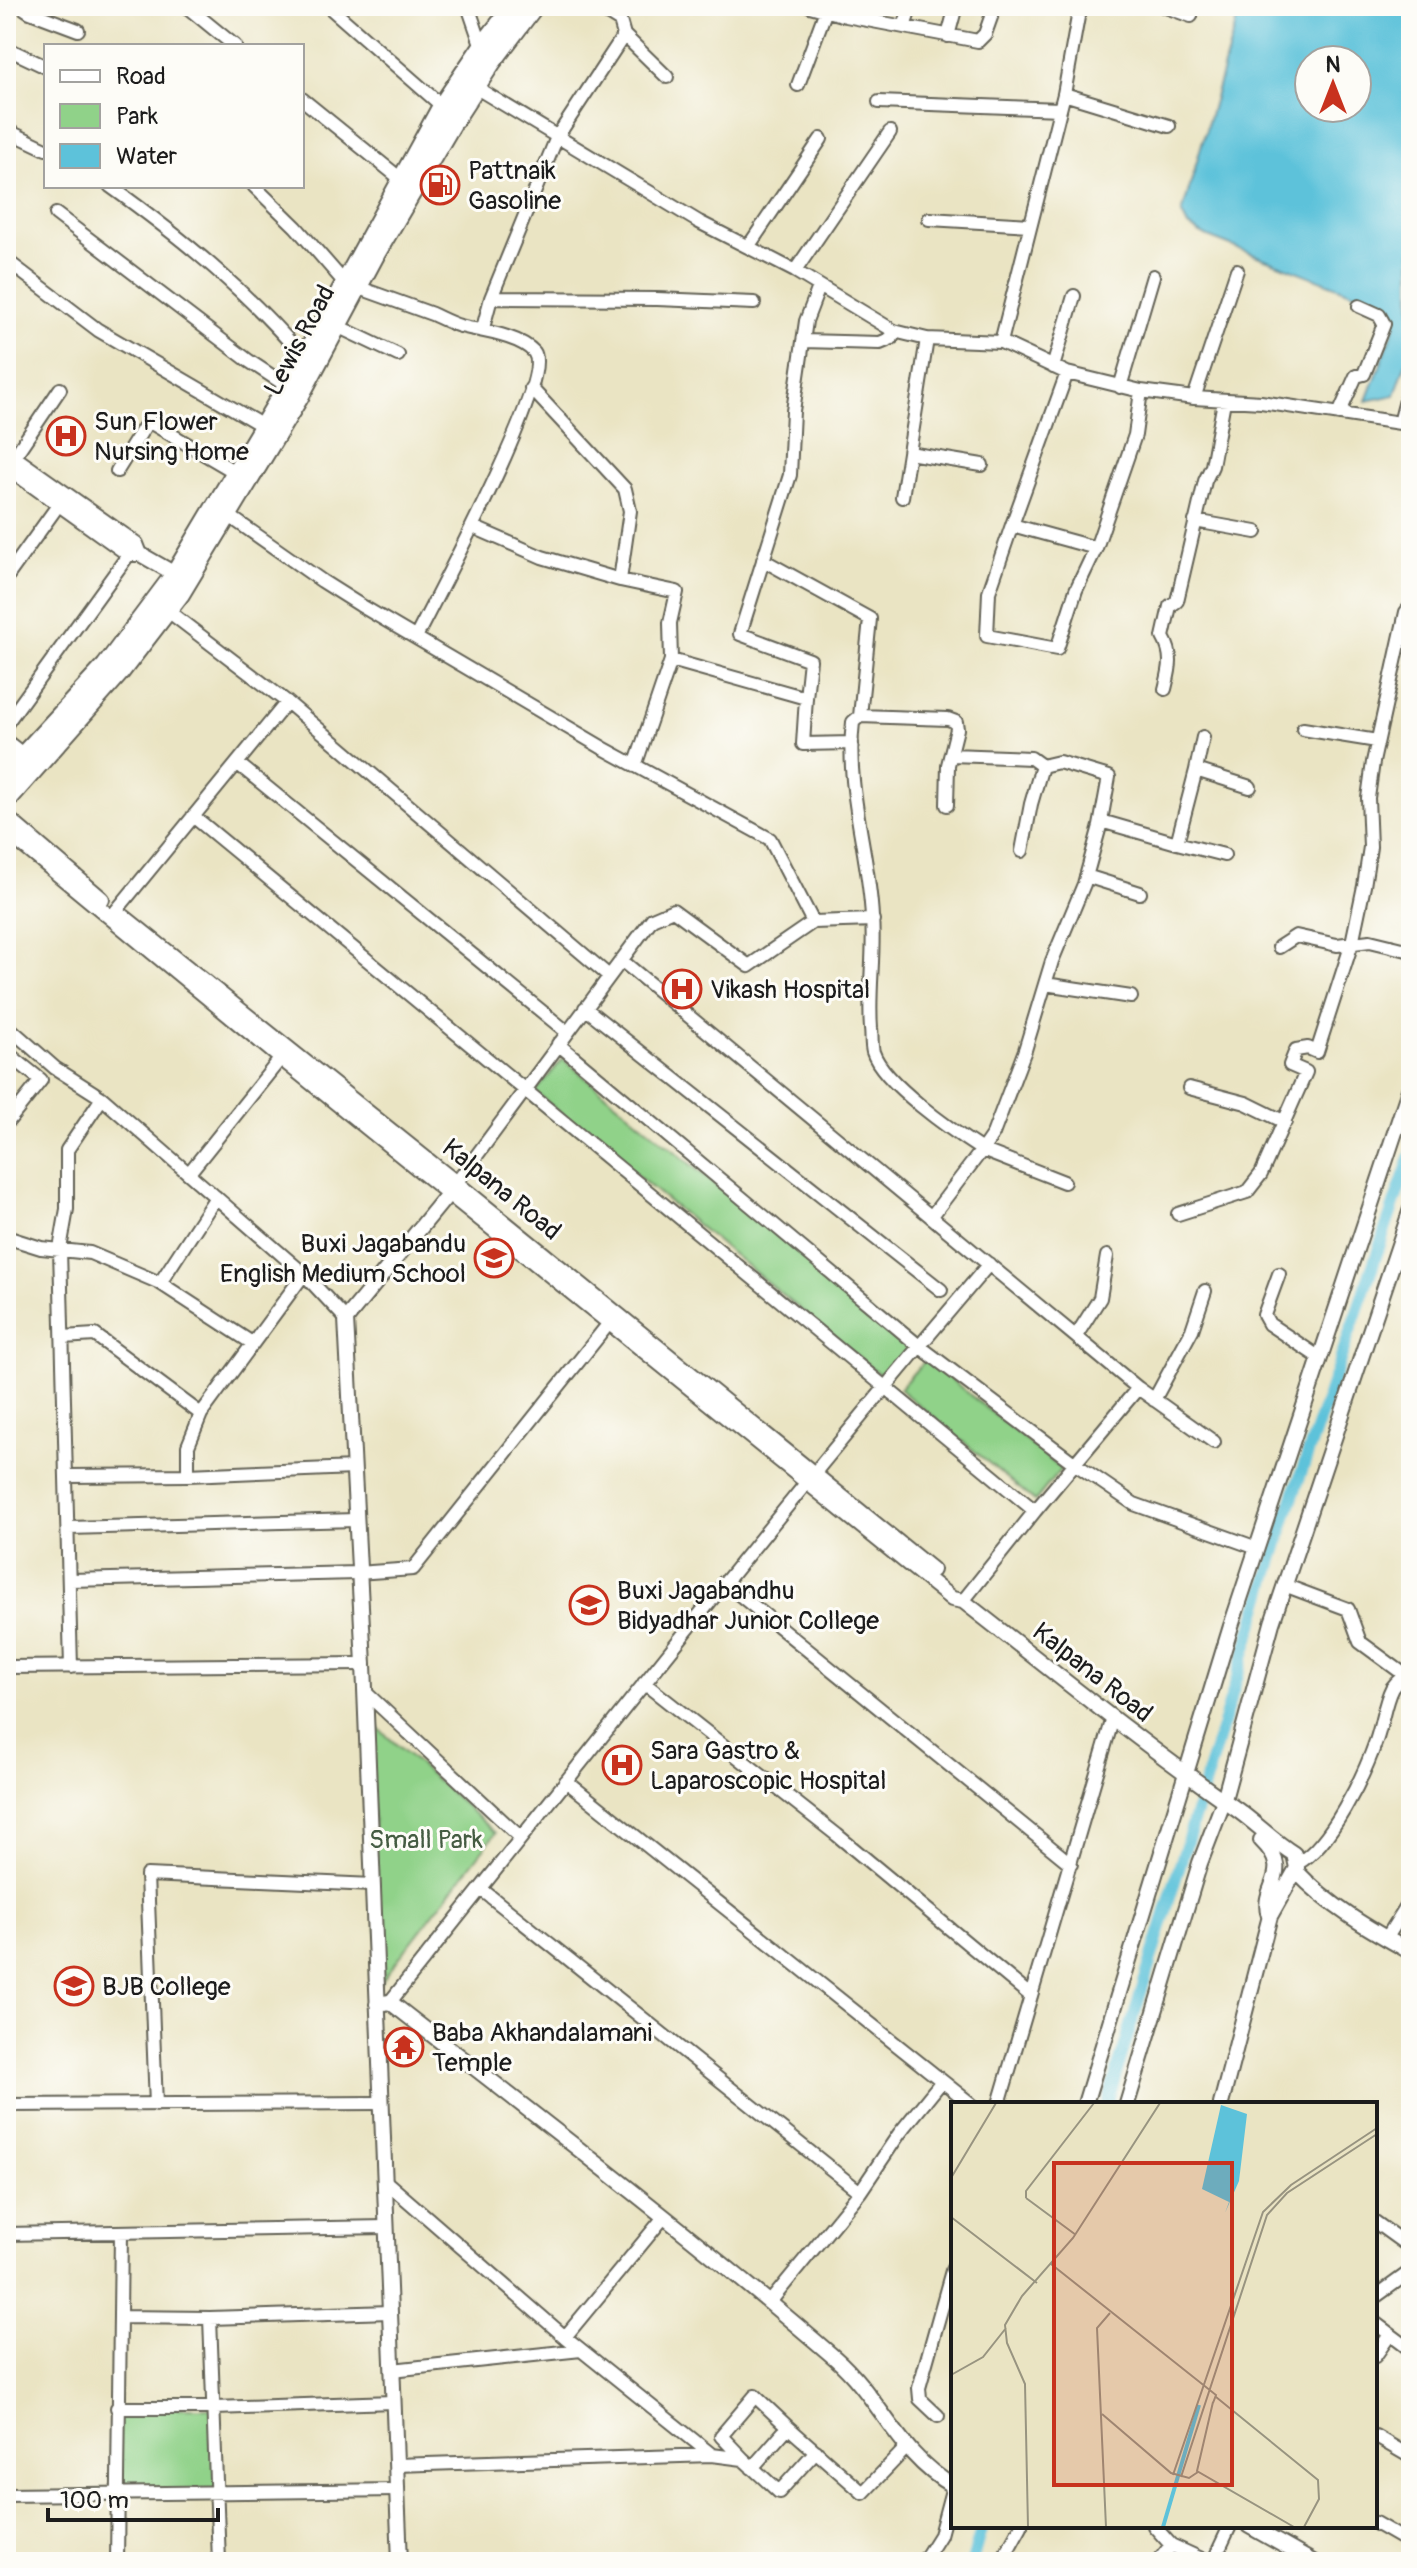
<svg xmlns="http://www.w3.org/2000/svg" width="1417" height="2568" font-family="Pangolin,sans-serif">
  <style>
    .green { fill: #90d289; stroke: #567752; stroke-width: 2 }
    .water { fill: #5dc2da; stroke: #3c6f7b; stroke-width: 2; fill-rule: evenodd }
    .lines { fill: none; stroke-linecap: round; stroke-linejoin: round }
    .canal { stroke: #5dc2da; stroke-width: 12 }
    .minor-casing { stroke: #646256; stroke-width: 16 }
    .tertiary-casing { stroke: #646256; stroke-width: 18 }
    .primary-casing { stroke: #646256; stroke-width: 22 }
    .minor { stroke: #fff; stroke-width: 12 }
    .tertiary { stroke: #fff; stroke-width: 14 }
    .primary { stroke: #fff; stroke-width: 18 }
    .labels { text-anchor: middle; stroke-width: 6; stroke-linejoin: round; paint-order: stroke }
    .poi-label { font-size: 26px; fill: #1c1c1c; stroke: #fdfcf7; text-anchor: start }
    .street-label { font-size: 26px; fill: #1c1c1c; stroke: #fdfcf7 }
    .park-label { font-size: 26px; fill: #455c42; stroke: #fdfcf7 }
    .inset-river { fill: none; stroke: #5dc2da; stroke-width: 4 }
    .inset-road { fill: none; stroke: #989480; stroke-width: 2 }
    .view { fill: #c8321e; fill-opacity: 0.15; stroke: #c8321e; stroke-width: 4 }
    .inset-edge { fill: none; stroke: #1c1c1c; stroke-width: 4 }
  </style>
  <rect width="100%" height="100%" fill="#fdfcf7"/>
  <filter id="ink" filterUnits="userSpaceOnUse"><feTurbulence type="fractalNoise" baseFrequency=".0125" numOctaves="2"/><feDisplacementMap in="SourceGraphic" scale="16" xChannelSelector="R" yChannelSelector="G"/><feConvolveMatrix kernelMatrix="1 2 1 2 8 2 1 2 1" color-interpolation-filters="sRGB"/></filter>
  <filter id="wash" filterUnits="userSpaceOnUse"><feTurbulence type="fractalNoise" baseFrequency=".006" numOctaves="4" result="noise"/><feDisplacementMap in="SourceGraphic" scale="32" xChannelSelector="R" yChannelSelector="G"/><feGaussianBlur stdDeviation="1.8" result="paint"/><feColorMatrix in="noise" values="0 0 0 0 0 0 0 0 0 0 0 0 0 0 0 0 0 1.4 0 .05"/><feComposite in="paint" operator="in"/></filter>
  <g filter="url(#wash)">
    <rect width="100%" height="100%" fill="#eae4c3"/>
    <path class="green" d="M 563,1059 L 912,1347 L 885,1379 L 535,1092 Z
      M 926,1359 L 1061,1469 L 1035,1501 L 899,1389 Z
      M 370,1721 L 496,1833 L 379,1984 Z
      M 117,2408 L 215,2408 L 218,2493 L 117,2494 Z"/>
    <path class="water" d="M 1241,6 L 1411,6 L 1411,347 L 1395,395 L 1367,401 L 1395,326 L 1395,312 L 1377,302 L 1208,237 L 1188,226 L 1182,214 ZM 1309,60 L 1357,60 L 1357,108 L 1309,108 Z"/>
    <g class="lines">
      <path class="canal" d="M 1107,2104 L 1287,1514 L 1411,1155
        M 972,2562 L 982,2526"/>
    </g>
  </g>
  <g filter="url(#ink)">
    <g class="lines">
      <defs>
        <path id="minor" d="M 21,6 L 30,12 L 78,30
          M 186,6 L 235,46
          M 328,6 L 442,106
          M 468,6 L 482,47
          M 596,6 L 620,21 L 624,35 L 667,77
          M 810,6 L 846,16 L 978,41 L 985,34 L 995,6
          M 1163,6 L 1191,16
          M 904,27 L 911,6
          M 948,36 L 956,6
          M 6,48 L 46,67
          M 798,85 L 826,10
          M 475,87 L 699,222 L 795,271 L 894,331 L 927,339 L 1001,342 L 1067,373 L 1141,391 L 1194,398 L 1261,402 L 1400,423 L 1411,381
          M 1064,94 L 1169,126
          M 302,99 L 402,180
          M 879,102 L 1060,109
          M 6,130 L 46,149
          M 110,186 C 182,238 246,290 304,358
          M 254,186 L 296,227 L 344,282
          M 56,214 L 249,361 L 287,386
          M 929,219 L 1030,225
          M 748,247 L 821,139
          M 6,260 L 98,330 L 263,426
          M 795,271 L 890,132
          M 357,287 C 382,296 407,305 432,314 C 441,318 450,323 460,326 C 480,331 519,335 534,352 C 554,378 434,601 416,637
          M 491,298 L 657,299 L 754,303
          M 337,326 L 398,355
          M 483,328 L 491,298 L 557,137 L 624,35
          M 803,341 L 880,343 L 892,338 L 894,331
          M 1001,342 L 1064,94 L 1080,6
          M 1053,367 L 1074,296
          M 1120,387 L 1153,276
          M 531,388 L 625,489 L 630,511 L 620,580
          M 1194,398 L 1237,270
          M 1339,414 L 1356,376 L 1364,374 L 1384,324 L 1379,315 L 1359,306
          M 909,453 L 982,465
          M 14,457 L 60,389
          M 117,471 L 148,421 L 235,472
          M 902,497 L 927,339
          M 228,515 L 322,581 L 360,605 L 603,748 L 770,839 L 813,922 L 749,966 L 673,910 L 652,919 L 451,1190
          M 1195,521 L 1256,532
          M 1012,525 L 1067,373
          M 473,527 L 542,557 L 620,580 L 677,592 L 670,623 L 671,660 L 635,766
          M 1096,548 L 1012,525 L 989,592 L 987,636 L 1057,649 L 1076,590 L 1096,548 L 1135,435 L 1141,391
          M 763,560 L 870,619 L 860,716 L 853,722 C 845,787 869,853 872,917 C 875,954 868,991 871,1028 C 872,1035 871,1045 873,1052 C 883,1083 954,1132 982,1150 L 931,1217
          M 6,578 L 59,504
          M 168,611 L 287,702 L 609,976
          M 671,660 L 806,698 L 810,660 L 740,634 L 790,475 L 793,411 L 806,321 L 819,287
          M 1165,689 C 1170,669 1174,656 1163,637 L 1170,606 L 1177,601 L 1205,481 L 1212,466 L 1224,401
          M 806,698 L 803,744 L 852,743
          M 860,716 L 948,719 L 956,722 L 957,729 L 948,765 L 947,805
          M 6,724 L 129,554
          M 1303,729 L 1377,741
          M 6,741 L 24,755
          M 951,755 L 1031,758 L 1042,766 L 1031,804 L 1022,851
          M 237,763 L 567,1032
          M 1042,766 L 1059,762 L 1109,777 L 1100,826 L 1084,884 L 1052,961 L 1025,1050 L 993,1134 L 982,1150 L 1064,1182
          M 1196,770 L 1203,737
          M 193,816 L 1035,1511
          M 1101,821 L 1177,843 L 1196,770 L 1250,787
          M 1177,843 L 1224,855
          M 1086,876 L 1140,893
          M 116,911 L 287,702
          M 813,922 L 873,920
          M 1279,947 L 1296,936 L 1337,945 L 1370,941 L 1411,951
          M 621,960 L 1138,1388 L 1214,1442
          M 1045,984 L 1131,997
          M 585,1008 L 941,1290
          M 6,1025 L 55,1068 L 102,1098
          M 558,1044 L 919,1346 L 1074,1463 L 1134,1504 L 1257,1548
          M 6,1052 L 41,1080 L 6,1124
          M 1189,1088 L 1246,1103 L 1285,1122
          M 189,1173 L 281,1058
          M 1178,1214 L 1247,1192 L 1261,1174 L 1306,1072 L 1290,1065 L 1296,1050 L 1308,1048 L 1317,1052 L 1352,943 L 1364,886 L 1370,847 L 1368,798 L 1373,762 L 1406,612 L 1411,606
          M 6,1237 L 41,1248 L 90,1253 L 160,1283 L 252,1343
          M 1394,1260 L 1411,1263
          M 1279,1274 L 1264,1315 L 1269,1324 L 1320,1358
          M 160,1283 L 216,1197
          M 1076,1336 L 1100,1298 L 1107,1256
          M 63,1337 L 95,1335 L 201,1414
          M 1154,1400 L 1192,1330 L 1205,1291
          M 188,1475 L 188,1446 L 201,1414 L 304,1274
          M 68,1476 L 188,1475 L 354,1468
          M 69,1528 L 356,1520
          M 70,1580 L 357,1573 L 413,1569 L 610,1322
          M 724,1582 L 1071,1864
          M 1284,1585 L 1348,1609 L 1360,1642 L 1405,1675
          M 963,1601 L 1035,1511 L 1138,1388
          M 6,1667 L 364,1664
          M 71,1667 L 60,1249 L 67,1209 L 67,1150 L 102,1098 L 304,1274 L 346,1319
          M 644,1683 L 837,1835 L 1031,1996
          M 365,1692 L 521,1838
          M 566,1781 L 971,2104
          M 1298,1863 C 1330,1846 1364,1776 1376,1741 C 1382,1725 1384,1703 1392,1688 C 1396,1682 1404,1676 1411,1673
          M 481,1889 L 860,2192
          M 1386,1939 L 1411,1899
          M 390,2002 C 588,1755 783,1505 989,1264
          M 999,2104 L 1113,1718
          M 6,2105 L 381,2103
          M 156,2105 L 147,1875 L 373,1885
          M 384,2180 L 565,2337 L 712,2455
          M 1375,2222 L 1411,2248
          M 6,2234 L 386,2227
          M 1375,2297 L 1411,2271
          M 770,2302 L 860,2192 L 899,2134 L 942,2081
          M 120,2317 L 210,2318 L 390,2312
          M 210,2318 L 219,2562
          M 1375,2323 L 1411,2350
          M 565,2337 L 664,2217
          M 1375,2356 L 1389,2336
          M 392,2370 L 581,2350
          M 117,2408 L 215,2408 L 393,2402
          M 938,2416 L 920,2399 L 919,2388 L 953,2267
          M 1375,2436 L 1411,2457
          M 743,2459 L 721,2436 L 755,2396 L 788,2427
          M 396,2465 L 712,2455 L 743,2459 L 779,2492 L 816,2451
          M 752,2468 L 788,2427 L 863,2493 L 906,2448
          M 6,2495 L 397,2490
          M 1375,2523 L 1408,2542 L 1411,2538
          M 1154,2526 L 1171,2545 L 1158,2562
          M 1171,2545 L 1208,2562
          M 117,2562 L 121,2232
          M 923,2562 L 940,2535 L 953,2486
          M 1001,2562 L 1021,2526
          M 1213,2562 L 1230,2526"/>
        <path id="tertiary" d="M 6,452 L 136,544 L 140,554
          M 6,466 L 129,554 L 140,554 L 175,574
          M 6,817 L 102,899
          M 6,831 L 281,1058 L 952,1599 L 963,1601 C 1053,1671 1142,1744 1236,1809 C 1256,1823 1273,1841 1294,1854 L 1297,1868 L 1270,1916 L 1221,2104
          M 124,917 L 456,1183 L 932,1570
          M 1261,1840 C 1296,1874 1259,1886 1269,1916
          M 1296,1871 C 1329,1906 1369,1929 1411,1952
          M 377,2004 L 390,2002 C 540,2119 691,2234 835,2358 C 881,2398 898,2455 953,2486
          M 1085,2104 L 1231,1626 L 1411,1084
          M 1127,2104 L 1200,1863 L 1223,1803 L 1272,1623 L 1411,1209
          M 1249,2526 L 1313,2562
          M 400,2562 L 364,1664 L 346,1319 L 449,1193"/>
        <path id="primary" d="M 6,774 L 106,666 L 175,574 L 304,358 L 442,106 L 482,47 L 514,6
          M 6,801 L 120,672 L 180,594 L 299,397 L 376,253 L 454,120 L 491,63 L 534,6"/>
      </defs>
      <use href="#minor" class="minor-casing"/>
      <use href="#tertiary" class="tertiary-casing"/>
      <use href="#primary" class="primary-casing"/>
      <use href="#minor" class="minor"/>
      <use href="#tertiary" class="tertiary"/>
      <use href="#primary" class="primary"/>
    </g>
  </g>
  <defs>
    <symbol id="fuel-ring" viewBox="-11 -11 22 22"><circle r="9.5" fill="#fdfcf7" stroke="#c8321e" stroke-width="1.5"/><path d="M-5.5-6h7V0h2V4h1.3V-2.5L3-4.5l.8-.8L6-3V5H2.5V1h-1V6h-7ZM-4.2-4.7v3.2H.2V-4.7Z" fill="#c8321e"/></symbol>
    <symbol id="hospital-ring" viewBox="-11 -11 22 22"><circle r="9.5" fill="#fdfcf7" stroke="#c8321e" stroke-width="1.5"/><path d="M-5-5h3v3.5h4V-5h3V5h-3V1.5h-4V5h-3Z" fill="#c8321e"/></symbol>
    <symbol id="school-ring" viewBox="-11 -11 22 22"><circle r="9.5" fill="#fdfcf7" stroke="#c8321e" stroke-width="1.5"/><path d="M0-5L7-2L0 1L-7-2ZM-4 1L0 2.5L4 1V4Q0 6-4 4Z" fill="#c8321e"/></symbol>
    <symbol id="university-ring" viewBox="-11 -11 22 22"><circle r="9.5" fill="#fdfcf7" stroke="#c8321e" stroke-width="1.5"/><path d="M0-5L7-2L0 1L-7-2ZM-4 1L0 2.5L4 1V4Q0 6-4 4Z" fill="#c8321e"/></symbol>
    <symbol id="temple-ring" viewBox="-11 -11 22 22"><circle r="9.5" fill="#fdfcf7" stroke="#c8321e" stroke-width="1.5"/><path d="M0-6L5-2H3V0L6.5 2.5H4V6H1.5V3h-3V6H-4V2.5H-6.5L-3 0V-2H-5Z" fill="#c8321e"/></symbol>
  </defs>
  <g fill-rule="evenodd">
    <use href="#fuel-ring" x="418" y="163" width="44" height="44"/>
    <use href="#hospital-ring" x="44" y="414" width="44" height="44"/>
    <use href="#hospital-ring" x="660" y="967" width="44" height="44"/>
    <use href="#school-ring" x="472" y="1236" width="44" height="44"/>
    <use href="#university-ring" x="567" y="1583" width="44" height="44"/>
    <use href="#hospital-ring" x="600" y="1743" width="44" height="44"/>
    <use href="#university-ring" x="52" y="1964" width="44" height="44"/>
    <use href="#temple-ring" x="382" y="2025" width="44" height="44"/>
  </g>
  <g class="labels">
    <g class="poi-label">
      <text x="468" y="179">Pattnaik<tspan x="468" dy="30">Gasoline</tspan></text>
      <text x="94" y="430">Sun Flower<tspan x="94" dy="30">Nursing Home</tspan></text>
      <text x="710" y="998">Vikash Hospital</text>
      <text x="466" y="1252" text-anchor="end">Buxi Jagabandu<tspan x="466" dy="30">English Medium School</tspan></text>
      <text x="617" y="1599">Buxi Jagabandhu<tspan x="617" dy="30">Bidyadhar Junior College</tspan></text>
      <text x="650" y="1759">Sara Gastro &amp;<tspan x="650" dy="30">Laparoscopic Hospital</tspan></text>
      <text x="102" y="1995">BJB College</text>
      <text x="432" y="2041">Baba Akhandalamani<tspan x="432" dy="30">Temple</tspan></text>
    </g>
    <g class="street-label">
      <text transform="translate(299 340) rotate(-62)" y="9">Lewis Road</text>
      <text transform="translate(502 1189) rotate(39)" y="9">Kalpana Road</text>
      <text transform="translate(1093 1672) rotate(38)" y="9">Kalpana Road</text>
    </g>
    <g class="park-label">
      <text x="426" y="1848">Small Park</text>
    </g>
  </g>
  <g transform="translate(951 2102)">
    <rect width="426" height="426" fill="#eae4c3"/>
    <path d="M 270,3 L 296,12 L 288,79 L 274,111 L 278,100 L 251,87 Z" fill="#5dc2da"/>
    <path class="inset-river" d="M 212,425 L 248,303"/>
    <path class="inset-road" d="M 0,76 L 45,1M 75,96 L 75,89 L 143,1M 75,96 L 125,133M 0,115 L 86,181M 100,162 L 265,293 L 262,301M 0,273 L 32,255 L 55,226M 265,295 L 367,378 L 368,397 L 353,425M 262,300 L 246,369 L 343,425M 151,312 L 220,371 L 238,376 L 247,370M 222,373 L 312,110 L 340,83 L 426,26M 230,375 L 316,113 L 336,91 L 426,32M 77,425 L 74,282 L 56,241 L 54,223 L 71,194 L 122,136 L 209,1M 155,425 L 146,226 L 159,211"/>
    <path class="view" d="M 103,61 L 281,61 L 281,383 L 103,383 Z"/>
    <rect width="426" height="426" class="inset-edge"/>
  </g>
  <rect width="1417" height="2568" fill="none" stroke="#fdfcf7" stroke-width="32"/>
  <rect x="44" y="44" width="260" height="144" fill="#fdfcf7" stroke="#a3a29f" stroke-width="2"/>
  <rect x="60" y="70" width="40" height="12" fill="#ffffff" stroke="#a3a29f" stroke-width="2"/>
  <text x="116" y="84" font-size="24" fill="#1c1c1c">Road</text>
  <rect x="60" y="104" width="40" height="24" fill="#90d289" stroke="#a3a29f" stroke-width="2"/>
  <text x="116" y="124" font-size="24" fill="#1c1c1c">Park</text>
  <rect x="60" y="144" width="40" height="24" fill="#5dc2da" stroke="#a3a29f" stroke-width="2"/>
  <text x="116" y="164" font-size="24" fill="#1c1c1c">Water</text>
  <g transform="translate(1333 84)"><circle r="38" fill="#fdfcf7" stroke="#a3a29f" stroke-width="2"/>
  <path d="M0-6L14 30L0 20L-14 30Z" fill="#c8321e"/>
  <text y="-12" font-size="22" font-weight="bold" text-anchor="middle" fill="#1c1c1c">N</text>
  </g>
  <path d="M48 2508v12h170v-12" fill="none" stroke="#1c1c1c" stroke-width="4"/>
  <text x="60" y="2508" font-size="24" fill="#1c1c1c" stroke="#fdfcf7" stroke-width="6" paint-order="stroke">100 m</text>
</svg>
